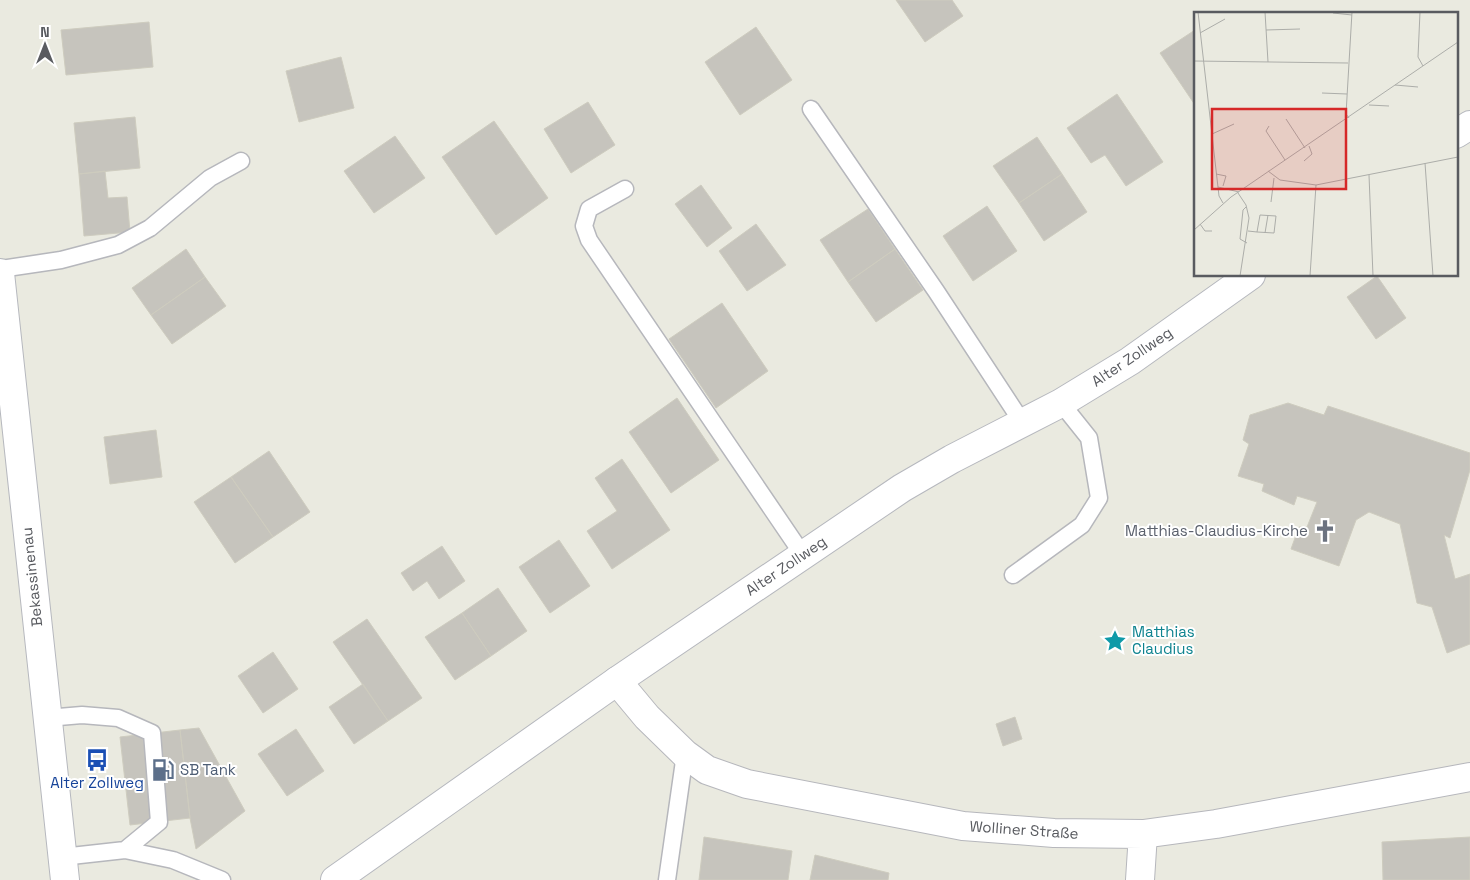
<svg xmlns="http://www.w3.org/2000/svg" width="1470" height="880" font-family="'Space Grotesk',sans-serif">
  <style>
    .building { fill: #c6c4bd; stroke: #ceccbf }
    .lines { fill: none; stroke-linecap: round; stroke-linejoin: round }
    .lane-casing { stroke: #b6b7bc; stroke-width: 19 }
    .street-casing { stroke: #b6b7bc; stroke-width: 30 }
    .secondary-casing { stroke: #b6b8be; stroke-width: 30 }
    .lane { stroke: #fff; stroke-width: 16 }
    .street { stroke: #fff; stroke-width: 28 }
    .secondary { stroke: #fff; stroke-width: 28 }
    .labels { text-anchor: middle; stroke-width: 4; stroke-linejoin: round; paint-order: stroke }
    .street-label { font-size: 15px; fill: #595b60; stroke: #fff }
    .worship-label { font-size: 15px; fill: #5b616d; stroke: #fff; text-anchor: end }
    .culture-label { font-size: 15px; fill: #0d838f; stroke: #fff; text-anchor: start }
    .service-label { font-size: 15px; fill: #4e5e75; stroke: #fff; text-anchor: start }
    .transit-label { font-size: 15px; fill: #164399; stroke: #fff }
    .inset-road { fill: none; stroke: #acada9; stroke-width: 1 }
    .view { fill: #d62828; fill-opacity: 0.15; stroke: #d62828; stroke-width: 2.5 }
    .inset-edge { fill: none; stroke: #595b60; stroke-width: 2.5 }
  </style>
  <rect width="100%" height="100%" fill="#eaeae0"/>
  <path class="building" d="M 896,0 L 952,0 L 963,16 L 925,42 Z
    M 149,22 L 153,67 L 66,75 L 61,30 Z
    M 756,27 L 792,80 L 740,115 L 705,62 Z
    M 1195,30 L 1195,105 L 1160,53 Z
    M 341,57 L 354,108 L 299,122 L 286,71 Z
    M 1117,94 L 1163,162 L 1126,186 L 1105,155 L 1091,163 L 1067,128 Z
    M 588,102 L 615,145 L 571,173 L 544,129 Z
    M 135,117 L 140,168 L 79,174 L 74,123 Z
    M 494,121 L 548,198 L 496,235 L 442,157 Z
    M 395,136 L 425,178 L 374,213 L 344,171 Z
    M 1037,137 L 1062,174 L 1019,203 L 993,166 Z
    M 105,171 L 108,198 L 127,197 L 130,232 L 84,236 L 79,174 Z
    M 1062,174 L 1087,212 L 1044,241 L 1019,203 Z
    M 701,185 L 732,228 L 707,247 L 675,204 Z
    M 987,206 L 1017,251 L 973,281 L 943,236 Z
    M 868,209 L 895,249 L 848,282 L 820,240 Z
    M 756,224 L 786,265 L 747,291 L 719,251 Z
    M 186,249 L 205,277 L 151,315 L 132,288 Z
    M 895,249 L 923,290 L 876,322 L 848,282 Z
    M 1377,276 L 1406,318 L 1376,339 L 1347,297 Z
    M 205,277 L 226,306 L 172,344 L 151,315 Z
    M 722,303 L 768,371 L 716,408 L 669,339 Z
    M 677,398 L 719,460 L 671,493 L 629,432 Z
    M 1288,403 L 1324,415 L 1328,406 L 1470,453 L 1470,470 L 1450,538 L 1444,535 L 1455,579 L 1470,574 L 1470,644 L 1447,653 L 1432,607 L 1417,603 L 1400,524 L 1369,512 L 1356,520 L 1339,566 L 1291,549 L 1299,527 L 1307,527 L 1317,502 L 1297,496 L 1294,505 L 1262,491 L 1264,484 L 1238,476 L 1249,444 L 1243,440 L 1250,415 Z
    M 156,430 L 162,477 L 110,484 L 104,437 Z
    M 269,451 L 310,512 L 273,537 L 231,477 Z
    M 622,459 L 670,530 L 612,569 L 587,531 L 617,511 L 595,478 Z
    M 231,477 L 273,537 L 235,563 L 194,502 Z
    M 559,540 L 590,586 L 550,613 L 519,567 Z
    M 442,546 L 465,581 L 439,599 L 427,581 L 413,591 L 401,573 Z
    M 498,588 L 527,631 L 491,656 L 462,613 Z
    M 462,613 L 491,656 L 455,680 L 425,637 Z
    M 367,619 L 422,698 L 388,721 L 333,642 Z
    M 273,652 L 298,689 L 263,713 L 238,676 Z
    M 363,684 L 388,721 L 354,744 L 329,707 Z
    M 1015,717 L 1022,739 L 1003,746 L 996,724 Z
    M 199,728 L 245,811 L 196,849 L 190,818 L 180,730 Z
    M 296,729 L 324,771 L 287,796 L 258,754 Z
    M 180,730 L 190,818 L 130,825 L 120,737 Z
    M 704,837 L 792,851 L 788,880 L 699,880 Z
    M 1470,837 L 1470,880 L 1383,880 L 1382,842 Z
    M 815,855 L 889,873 L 888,880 L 810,880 Z"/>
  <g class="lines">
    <defs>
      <path id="lane" d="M 811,109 L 936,291 L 1022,422
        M 625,189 L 589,209 L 584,226 L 589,240 L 803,555
        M 0,269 L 61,260 L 118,245 L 150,228 L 210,178 L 241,161
        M 1013,575 L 1082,525 L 1099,498 L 1089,438 L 1061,403
        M 47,718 L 82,715 L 118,718 L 152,733 L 159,822 L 125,850
        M 62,857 L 125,850 L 173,860 L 222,880
        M 667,880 L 685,754"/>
      <path id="street" d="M 617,681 L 647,717 L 685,754 L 707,770 L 747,784 L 963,826 L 1054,833 L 1143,834 L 1216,824 L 1470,777
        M 1140,880 L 1143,834"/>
      <path id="secondary" d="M 1456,134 L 1470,125
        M 0,273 L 65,880
        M 335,880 L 617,681 L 902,488 L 952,459 L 1061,403 L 1130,361 L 1251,275"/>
    </defs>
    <use href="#lane" class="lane-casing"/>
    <use href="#street" class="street-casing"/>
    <use href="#secondary" class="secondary-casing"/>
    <use href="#lane" class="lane"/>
    <use href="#street" class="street"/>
    <use href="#secondary" class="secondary"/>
  </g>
  <defs>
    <symbol id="church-bare" viewBox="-9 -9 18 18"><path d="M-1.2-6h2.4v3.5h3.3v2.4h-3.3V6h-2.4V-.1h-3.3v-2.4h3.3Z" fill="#6b7280" stroke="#fff" stroke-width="2.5" paint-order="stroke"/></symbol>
    <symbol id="sight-bare" viewBox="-9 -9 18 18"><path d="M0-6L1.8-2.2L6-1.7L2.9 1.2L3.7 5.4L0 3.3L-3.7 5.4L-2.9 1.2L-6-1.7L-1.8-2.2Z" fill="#0f9aa8" stroke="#fff" stroke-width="2.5" paint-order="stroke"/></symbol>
    <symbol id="bus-bare" viewBox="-9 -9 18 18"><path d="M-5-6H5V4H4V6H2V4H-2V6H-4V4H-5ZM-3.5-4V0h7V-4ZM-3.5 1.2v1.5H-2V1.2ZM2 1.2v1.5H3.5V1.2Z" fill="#1a4fb4" stroke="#fff" stroke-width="2.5" paint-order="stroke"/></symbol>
    <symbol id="fuel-bare" viewBox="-9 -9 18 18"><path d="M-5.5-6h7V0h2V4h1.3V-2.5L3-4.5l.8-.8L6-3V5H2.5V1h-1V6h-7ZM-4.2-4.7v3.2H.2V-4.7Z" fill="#5c6f8a" stroke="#fff" stroke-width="2.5" paint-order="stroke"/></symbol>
  </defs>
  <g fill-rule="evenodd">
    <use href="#church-bare" x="1309" y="515" width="32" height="32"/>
    <use href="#sight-bare" x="1099" y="625" width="32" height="32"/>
    <use href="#bus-bare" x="81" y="744" width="32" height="32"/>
    <use href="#fuel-bare" x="147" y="754" width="32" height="32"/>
  </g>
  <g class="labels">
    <g class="street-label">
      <text transform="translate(1132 357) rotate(-34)" y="5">Alter Zollweg</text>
      <text transform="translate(786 566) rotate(-34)" y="5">Alter Zollweg</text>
      <text transform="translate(32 577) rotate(-96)" y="5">Bekassinenau</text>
      <text transform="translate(1024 830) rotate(4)" y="5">Wolliner Straße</text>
    </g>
    <g class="worship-label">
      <text x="1308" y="536">Matthias-Claudius-Kirche</text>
    </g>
    <g class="culture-label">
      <text x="1132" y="637">Matthias<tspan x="1132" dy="17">Claudius</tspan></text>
    </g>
    <g class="service-label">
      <text x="180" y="775">SB Tank</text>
    </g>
    <g class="transit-label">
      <text x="97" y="788">Alter Zollweg</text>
    </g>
  </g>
  <g transform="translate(1194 12)">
    <rect width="264" height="264" fill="#eaeae0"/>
    <path class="inset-road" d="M 4,0 L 25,184 L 29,191M 71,0 L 74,50M 226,0 L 224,45 L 229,54M 139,1 L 158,3M 72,18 L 106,17M 6,21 L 31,7M 0,49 L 154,51M 201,73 L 224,75M 128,81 L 153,82M 175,93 L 195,94M 155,106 L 152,102 L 158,0M 92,107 L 111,136M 75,114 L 72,119 L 91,148M 18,122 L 40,112M 110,149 L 118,142 L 115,134M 231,151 L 239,264M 74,159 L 86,168 L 122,173 L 264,145M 22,162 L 32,164 L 29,174M 175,163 L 179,264M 24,175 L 45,180M 44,181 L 52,193 L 55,206 L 46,264M 77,190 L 80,166M 52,195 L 49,198 L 46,227 L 53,231M 6,212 L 11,219 L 18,219M 0,218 L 37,185 L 264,30M 54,219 L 63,220 L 66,203 L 82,204 L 80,221 L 63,220M 71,221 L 74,203M 116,264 L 122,173"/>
    <path class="view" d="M 18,97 L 152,97 L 152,177 L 18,177 Z"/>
    <rect width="264" height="264" class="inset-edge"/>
  </g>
  <g transform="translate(45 45)" stroke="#ffffff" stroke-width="4" paint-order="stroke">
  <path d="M0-4L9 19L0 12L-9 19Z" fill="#595b60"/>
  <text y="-8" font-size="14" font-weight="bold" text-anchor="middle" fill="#595b60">N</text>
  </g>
</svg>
